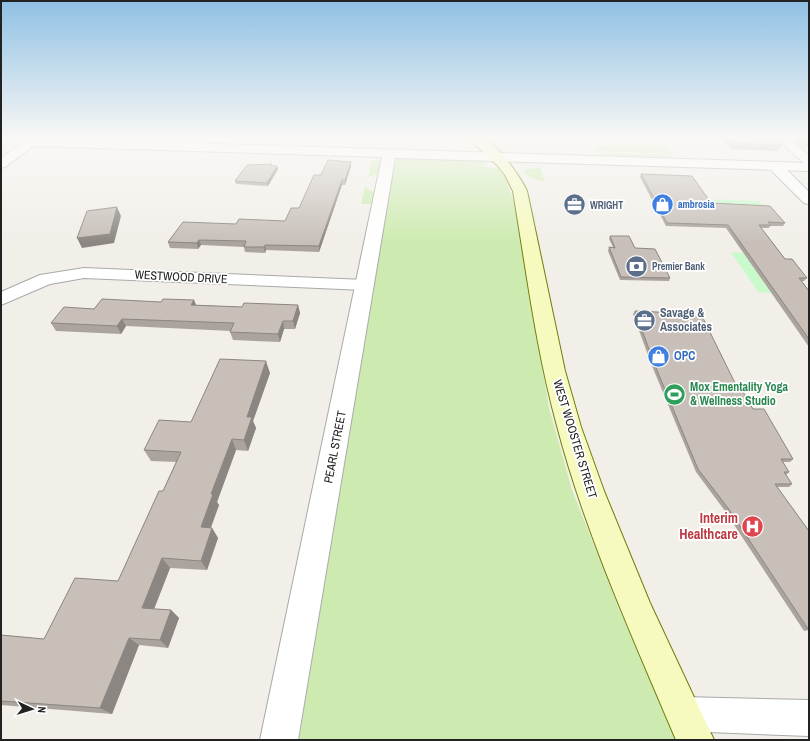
<svg xmlns="http://www.w3.org/2000/svg" width="810" height="741" font-family="'Archivo Narrow',sans-serif">
  <style>
    .grass { fill: #cdebb0 }
    .park { fill: #c8facc }
    .lines { fill: none; stroke-linecap: round; stroke-linejoin: round }
    .minor-casing { stroke: #a9a9a9; stroke-width: 2 }
    .tertiary-casing { stroke: #a9a9a9; stroke-width: 2 }
    .secondary-casing { stroke: #707d05; stroke-width: 2 }
    .minor { fill: #fff; fill-rule: evenodd }
    .tertiary { fill: #fff; fill-rule: evenodd }
    .secondary { fill: #f7fabf; fill-rule: evenodd }
    .wall { fill: #aba49e }
    .shaded-wall { fill: #8b8681 }
    .building { fill: #c7bfb8; stroke: #8b8681 }
    .labels { text-anchor: middle; stroke-width: 3.5; stroke-linejoin: round; paint-order: stroke }
    .far-shop-label { font-size: 10px; font-weight: bold; fill: #366cbe; stroke: #fff; text-anchor: start }
    .far-service-label { font-size: 10px; font-weight: bold; fill: #4e5e75; stroke: #fff; text-anchor: start }
    .street-label { font-size: 12px; fill: #222; stroke: #fff }
    .service-label { font-size: 12px; font-weight: bold; fill: #4e5e75; stroke: #fff; text-anchor: start }
    .shop-label { font-size: 12px; font-weight: bold; fill: #366cbe; stroke: #fff; text-anchor: start }
    .leisure-label { font-size: 12px; font-weight: bold; fill: #27864d; stroke: #fff; text-anchor: start }
    .near-health-label { font-size: 14px; font-weight: bold; fill: #be3a42; stroke: #fff; text-anchor: end }
  </style>
  <rect width="100%" height="100%" fill="#f2efe9"/>
  <path class="grass" d="M 251,139 L 364,139 L 355,142 Z
    M 608,144 L 659,146 L 666,148 L 673,154 L 594,151 L 595,148 Z
    M 596,153 L 673,155 L 673,156 L 670,158 L 604,156 Z
    M 409,157 L 482,160 L 487,164 L 476,166 L 500,169 L 505,177 L 517,210 L 549,408 L 572,490 L 618,606 L 676,740 L 299,740 L 393,163 L 399,159 Z
    M 372,161 L 381,161 L 378,174 L 368,177 Z
    M 540,167 L 545,182 L 529,177 L 523,170 Z
    M 365,187 L 374,192 L 372,204 L 361,204 Z"/>
  <path class="park" d="M 702,199 L 759,201 L 765,208 L 707,206 Z
    M 731,252 L 743,253 L 771,293 L 758,292 Z"/>
  <g class="lines">
    <defs>
      <path id="minor" d="M 29,139 L 36,139 L 39,142 L 5,167 L 1,168 L 1,158 Z
        M 777,139 L 790,139 L 809,155 L 809,165 L 805,164 Z
        M 775,162 L 780,163 L 809,192 L 809,204 L 804,203 L 770,169 L 769,166 L 770,163 Z
        M 84,268 L 365,280 L 371,281 L 374,285 L 371,289 L 365,290 L 84,278 L 50,284 L 1,305 L 1,292 L 40,275 Z
        M 683,697 L 809,700 L 809,736 L 683,731 L 671,726 L 666,714 L 671,702 Z"/>
      <path id="tertiary" d="M 1,139 L 64,139 L 809,163 L 809,171 L 395,158 L 298,740 L 260,740 L 382,157 L 1,145 Z"/>
      <path id="secondary" d="M 469,139 C 473,139 478,139 482,139 C 497,142 521,178 527,191 L 565,371 L 581,427 L 604,491 L 650,603 L 714,740 L 676,740 C 633,638 585,533 557,426 C 536,349 526,269 513,191 L 505,175 L 497,165 Z"/>
    </defs>
    <use href="#minor" class="minor-casing"/>
    <use href="#tertiary" class="tertiary-casing"/>
    <use href="#secondary" class="secondary-casing"/>
    <use href="#minor" class="minor"/>
    <use href="#tertiary" class="tertiary"/>
    <use href="#secondary" class="secondary"/>
  </g>
  <path class="wall" d="M 722,139 L 785,139 L 785,140 L 778,151 L 731,149 Z
    M 793,139 L 809,139 L 809,147 L 801,146 Z
    M 277,166 L 278,169 L 268,186 L 236,184 L 235,181 Z
    M 351,166 L 345,185 L 342,185 L 319,252 L 266,250 L 265,253 L 245,252 L 244,247 L 201,245 L 198,249 L 170,248 L 168,242 L 236,224 L 285,221 L 299,208 L 321,175 Z
    M 641,174 L 711,203 L 785,223 L 783,226 L 770,226 L 769,228 L 761,228 L 785,259 L 807,278 L 804,281 L 802,281 L 809,291 L 809,347 L 726,228 L 666,226 L 640,177 Z
    M 610,236 L 635,248 L 670,278 L 669,281 L 620,280 L 608,251 L 609,247 L 613,247 L 609,239 Z
    M 194,300 L 196,305 L 242,307 L 298,305 L 300,313 L 295,329 L 284,329 L 280,342 L 233,340 L 230,332 L 231,331 L 126,326 L 121,334 L 56,331 L 51,323 L 94,309 L 161,302 Z
    M 635,311 L 736,385 L 753,409 L 793,459 L 790,462 L 783,462 L 789,472 L 786,475 L 792,484 L 789,487 L 777,487 L 809,531 L 809,630 L 804,631 L 725,511 L 696,472 L 652,366 L 633,314 Z
    M 270,373 L 253,421 L 256,428 L 248,451 L 236,450 L 217,502 L 219,505 L 211,528 L 212,528 L 218,538 L 207,570 L 170,568 L 154,609 L 171,610 L 179,618 L 168,648 L 139,645 L 112,714 L 1,705 L 1,635 L 44,639 L 118,581 L 163,491 L 176,462 L 151,461 L 144,450 L 191,422 Z"/>
  <path class="shaded-wall" d="M 351,162 L 351,166 L 345,185 L 345,180 Z
    M 277,166 L 278,169 L 268,186 L 267,183 Z
    M 342,180 L 342,185 L 319,252 L 319,246 Z
    M 117,207 L 121,216 L 114,243 L 82,248 L 77,238 Z
    M 199,240 L 201,245 L 198,249 L 197,243 Z
    M 265,245 L 266,250 L 265,253 L 264,247 Z
    M 194,300 L 197,308 L 191,305 Z
    M 298,305 L 300,313 L 295,329 L 293,321 Z
    M 122,319 L 126,326 L 121,334 L 117,326 Z
    M 283,321 L 284,329 L 280,342 L 278,334 Z
    M 266,361 L 270,373 L 253,421 L 256,428 L 248,451 L 244,440 L 247,417 Z
    M 232,439 L 236,450 L 217,502 L 219,505 L 207,537 L 201,527 L 211,494 Z
    M 212,528 L 218,538 L 207,570 L 201,561 Z
    M 162,558 L 170,568 L 151,617 L 142,608 Z
    M 171,610 L 179,618 L 168,648 L 160,640 Z
    M 129,638 L 139,645 L 112,714 L 100,708 Z"/>
  <path class="building" d="M 730,139 L 785,139 L 785,140 L 776,140 L 781,145 L 734,143 Z
    M 803,139 L 809,139 L 809,141 L 804,140 Z
    M 328,160 L 351,162 L 345,180 L 342,180 L 319,246 L 265,245 L 264,247 L 244,247 L 246,241 L 199,240 L 197,243 L 168,242 L 183,222 L 236,224 L 239,219 L 285,221 L 291,208 L 299,208 L 314,175 L 321,175 Z
    M 272,164 L 271,166 L 277,166 L 267,183 L 235,181 L 247,165 Z
    M 641,174 L 692,176 L 711,203 L 770,206 L 785,223 L 768,222 L 771,225 L 759,225 L 785,259 L 792,259 L 807,278 L 799,278 L 809,291 L 809,339 L 728,225 L 667,223 Z
    M 117,207 L 110,234 L 77,238 L 87,211 Z
    M 610,236 L 629,236 L 635,248 L 655,249 L 670,278 L 621,277 L 609,247 L 615,248 Z
    M 102,299 L 161,302 L 163,299 L 194,300 L 191,305 L 242,307 L 244,303 L 298,305 L 293,321 L 283,321 L 278,334 L 230,332 L 234,323 L 122,319 L 117,326 L 51,323 L 64,307 L 94,309 Z
    M 635,311 L 701,314 L 736,385 L 739,385 L 753,409 L 764,409 L 793,459 L 781,459 L 789,472 L 784,472 L 792,484 L 775,484 L 809,531 L 809,628 L 808,629 L 728,508 L 698,469 L 654,363 Z
    M 220,359 L 266,361 L 247,417 L 252,417 L 244,440 L 232,439 L 211,494 L 213,494 L 201,527 L 212,528 L 201,561 L 162,558 L 142,608 L 171,610 L 160,640 L 129,638 L 100,708 L 1,701 L 1,635 L 44,639 L 75,578 L 118,581 L 159,491 L 163,491 L 181,452 L 144,450 L 159,420 L 191,422 Z"/>
  <linearGradient id="sky" x2="0" y2="1"><stop stop-color="#8fc0e4"/><stop offset="0.57" stop-color="#f9f8f5"/><stop offset="1" stop-color="#f9f8f5" stop-opacity="0"/></linearGradient>
  <rect width="810" height="243" fill="url(#sky)"/>
  <defs>
    <symbol id="shop-disc" viewBox="-11 -11 22 22"><circle r="9.5" fill="#3f7fe0" stroke="#fff"/><path d="M-5-2.5h2.3a2.7 3.5 0 0 1 5.4 0H5L5.5 6h-11ZM-1.5-2.5h3a1.5 2.3 0 0 0-3 0Z" fill="#fff"/></symbol>
    <symbol id="office-disc" viewBox="-11 -11 22 22"><circle r="9.5" fill="#5c6f8a" stroke="#fff"/><path d="M-6-3h4V-5.5h4V-3h4V5H-6ZM-1-4.5V-3h2v-1.5ZM-6 0V1H6V0Z" fill="#fff"/></symbol>
    <symbol id="bank-disc" viewBox="-11 -11 22 22"><circle r="9.5" fill="#5c6f8a" stroke="#fff"/><path d="M-6-4H6V4H-6ZM0-2.3a2.3 2.3 0 1 0 0 4.6a2.3 2.3 0 1 0 0-4.6Z" fill="#fff"/></symbol>
    <symbol id="stadium-disc" viewBox="-11 -11 22 22"><circle r="9.5" fill="#2e9e5b" stroke="#fff"/><path d="M0-5a6.5 5 0 1 0 0 10a6.5 5 0 1 0 0-10ZM-3.5-1.8h7v3.6h-7Z" fill="#fff"/></symbol>
    <symbol id="hospital-disc" viewBox="-11 -11 22 22"><circle r="9.5" fill="#e0444e" stroke="#fff"/><path d="M-5-5h3v3.5h4V-5h3V5h-3V1.5h-4V5h-3Z" fill="#fff"/></symbol>
  </defs>
  <g fill-rule="evenodd">
    <use href="#shop-disc" x="650" y="192" width="25" height="25"/>
    <use href="#office-disc" x="562" y="192" width="25" height="25"/>
    <use href="#bank-disc" x="624" y="254" width="25" height="25"/>
    <use href="#office-disc" x="632" y="308" width="25" height="25"/>
    <use href="#shop-disc" x="646" y="344" width="25" height="25"/>
    <use href="#stadium-disc" x="662" y="382" width="25" height="25"/>
    <use href="#hospital-disc" x="740" y="514" width="25" height="25"/>
  </g>
  <g class="labels">
    <g class="far-shop-label">
      <text x="678" y="208">ambrosia</text>
    </g>
    <g class="far-service-label">
      <text x="590" y="209">WRIGHT</text>
      <text x="652" y="270">Premier Bank</text>
    </g>
    <g class="street-label">
      <text transform="translate(181 277) rotate(3)" y="4">WESTWOOD DRIVE</text>
      <text transform="translate(575 439) rotate(73)" y="4">WEST WOOSTER STREET</text>
      <text transform="translate(335 447) rotate(-79)" y="4">PEARL STREET</text>
    </g>
    <g class="service-label">
      <text x="660" y="317">Savage &amp;<tspan x="660" dy="14">Associates</tspan></text>
    </g>
    <g class="shop-label">
      <text x="674" y="360">OPC</text>
    </g>
    <g class="leisure-label">
      <text x="690" y="391">Mox Ementality Yoga<tspan x="690" dy="14">&amp; Wellness Studio</tspan></text>
    </g>
    <g class="near-health-label">
      <text x="738" y="523">Interim<tspan x="738" dy="16">Healthcare</tspan></text>
    </g>
  </g>
  <rect width="810" height="741" fill="none" stroke="#222222" stroke-width="4"/>
  <g transform="translate(32 709) rotate(94)" stroke="#ffffff" stroke-width="3" paint-order="stroke">
  <path d="M0-3L7 15L0 10L-7 15Z" fill="#222222"/>
  <text y="-6" font-size="11" font-weight="bold" text-anchor="middle" fill="#222222">N</text>
  </g>
</svg>
